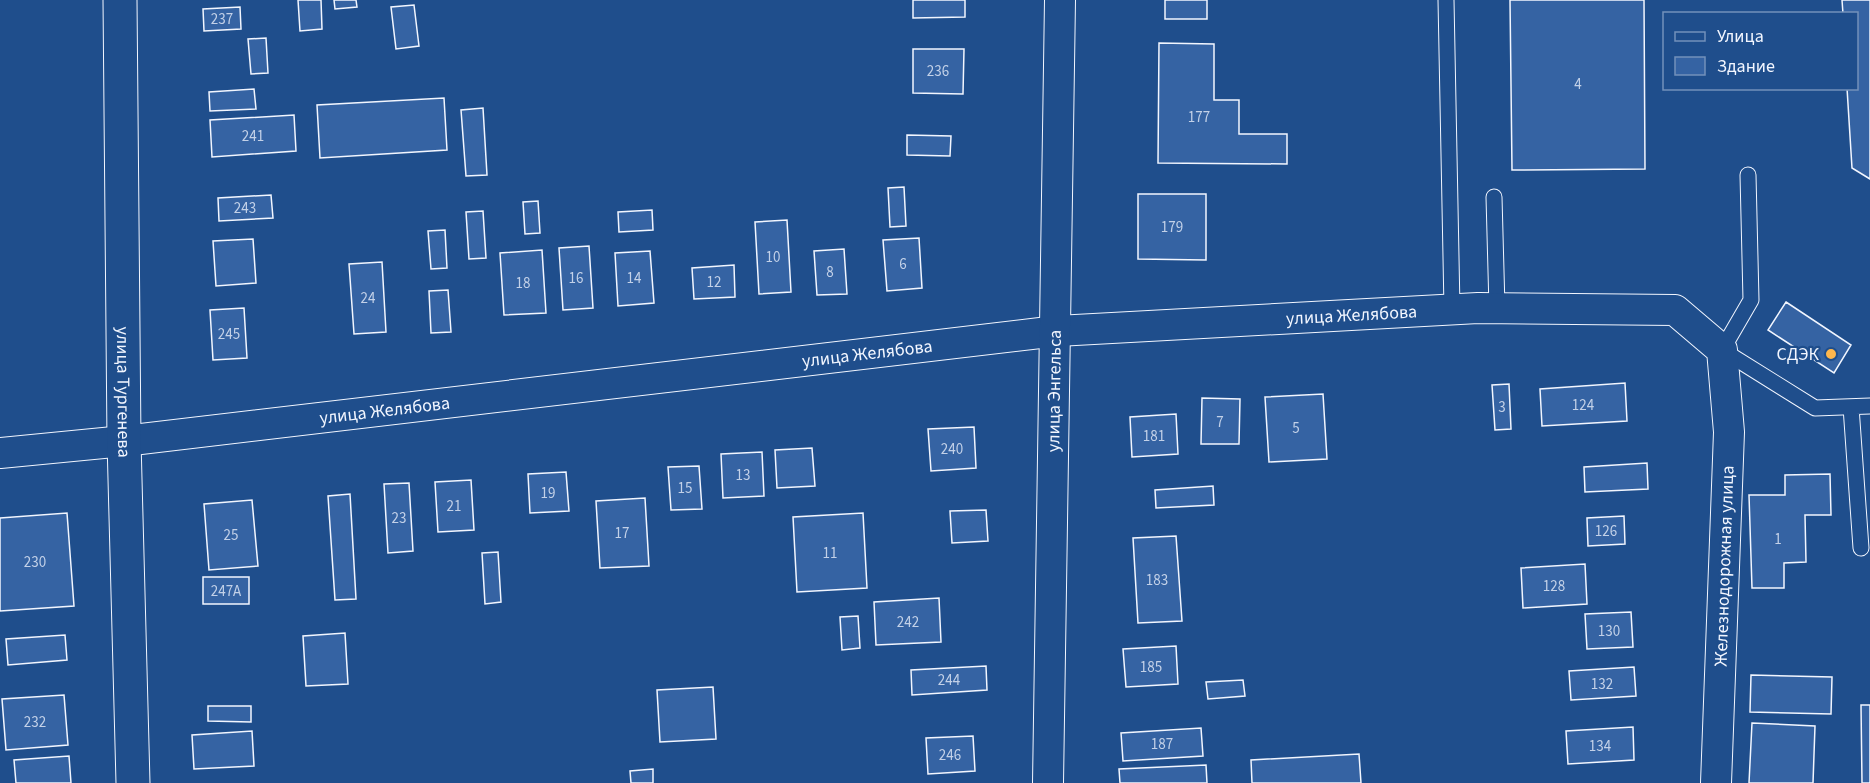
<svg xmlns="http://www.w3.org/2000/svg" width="1870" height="783" font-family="'Source Sans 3',sans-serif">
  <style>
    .building { fill: #3563a3; stroke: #f2f6ff; stroke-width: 1.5 }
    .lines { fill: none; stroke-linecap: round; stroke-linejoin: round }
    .service-casing { stroke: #f2f6ff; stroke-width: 17 }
    .minor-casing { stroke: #f2f6ff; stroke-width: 32 }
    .secondary-casing { stroke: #f2f6ff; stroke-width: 35 }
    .service { stroke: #1f4e8c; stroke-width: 15 }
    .minor { stroke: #1f4e8c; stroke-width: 30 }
    .secondary { stroke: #1f4e8c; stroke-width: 33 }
    .poi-dot { fill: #ffb74d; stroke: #1f4e8c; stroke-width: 2 }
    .labels { text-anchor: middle; stroke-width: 4.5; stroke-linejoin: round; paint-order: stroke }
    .number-label { font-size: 15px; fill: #c3d1e8 }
    .street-label { font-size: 18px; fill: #f2f6ff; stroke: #1f4e8c }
    .poi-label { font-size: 18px; fill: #f2f6ff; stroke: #1f4e8c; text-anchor: end }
  </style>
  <rect width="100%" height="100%" fill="#1f4e8c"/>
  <path class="building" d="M 298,0 L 321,0 L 322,29 L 300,31 Z
    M 334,0 L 356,0 L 357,7 L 335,9 Z
    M 913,0 L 965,0 L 965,17 L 913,18 Z
    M 1165,0 L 1207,0 L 1207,19 L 1165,19 Z
    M 1510,0 L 1644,0 L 1645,169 L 1512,170 Z
    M 1842,0 L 1870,0 L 1870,179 L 1852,168 L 1847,88 L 1856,88 L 1856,14 L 1843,14 Z
    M 414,5 L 419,46 L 396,49 L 391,7 Z
    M 240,7 L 241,29 L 204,31 L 203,9 Z
    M 266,38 L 268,73 L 251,74 L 248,39 Z
    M 1159,43 L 1214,44 L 1214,100 L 1239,100 L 1239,134 L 1287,134 L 1287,164 L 1158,163 Z
    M 913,49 L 964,49 L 963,94 L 913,93 Z
    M 254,89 L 256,109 L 210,111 L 209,92 Z
    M 444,98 L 447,150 L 320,158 L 317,105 Z
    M 483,108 L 487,175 L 466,176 L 461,110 Z
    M 294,115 L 296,151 L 212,157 L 210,120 Z
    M 907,135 L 951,136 L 950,156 L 907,155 Z
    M 904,187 L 906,226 L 890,227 L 888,188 Z
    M 1138,194 L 1206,194 L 1206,260 L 1138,259 Z
    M 271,195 L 273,218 L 219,221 L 218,198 Z
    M 538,201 L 540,233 L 525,234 L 523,202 Z
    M 652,210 L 653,230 L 619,232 L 618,212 Z
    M 483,211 L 486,258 L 469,259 L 466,212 Z
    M 787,220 L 791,292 L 759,294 L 755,222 Z
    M 445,230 L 447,268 L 431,269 L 428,231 Z
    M 919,238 L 922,288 L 887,291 L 883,240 Z
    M 253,239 L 256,283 L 216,286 L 213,241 Z
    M 589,246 L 593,308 L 563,310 L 559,248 Z
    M 844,249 L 847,294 L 817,295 L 814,251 Z
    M 542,250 L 546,313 L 504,315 L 500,253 Z
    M 650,251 L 654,303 L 618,306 L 615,253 Z
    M 382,262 L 386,332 L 354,334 L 349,264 Z
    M 734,265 L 735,297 L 694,299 L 692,268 Z
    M 448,290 L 451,332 L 431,333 L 429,291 Z
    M 1786,302 L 1851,345 L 1834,373 L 1768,330 Z
    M 244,308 L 247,358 L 213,360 L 210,310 Z
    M 1625,383 L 1627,421 L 1542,426 L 1540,389 Z
    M 1509,384 L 1511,429 L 1495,430 L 1492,385 Z
    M 1323,394 L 1327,459 L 1269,462 L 1265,397 Z
    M 1202,398 L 1240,399 L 1239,444 L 1201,444 Z
    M 1176,414 L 1178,454 L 1132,457 L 1130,417 Z
    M 974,427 L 976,468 L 931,471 L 928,429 Z
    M 812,448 L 815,486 L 777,488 L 775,450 Z
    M 762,452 L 764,496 L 723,498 L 721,454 Z
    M 1647,463 L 1648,489 L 1585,492 L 1584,467 Z
    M 699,466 L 702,509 L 671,510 L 668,467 Z
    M 566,472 L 569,511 L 530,513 L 528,474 Z
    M 1830,474 L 1831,515 L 1805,515 L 1806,562 L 1784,563 L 1784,588 L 1752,588 L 1749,495 L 1785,495 L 1785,475 Z
    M 471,480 L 474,530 L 438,532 L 435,482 Z
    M 409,483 L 413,551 L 388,553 L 384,484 Z
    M 1213,486 L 1214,505 L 1156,508 L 1155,490 Z
    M 350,494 L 356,599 L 335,600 L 328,496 Z
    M 645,498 L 649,566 L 600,568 L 596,501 Z
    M 252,500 L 258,566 L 209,570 L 204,504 Z
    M 986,510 L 988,541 L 952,543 L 950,511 Z
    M 67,513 L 74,606 L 0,611 L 0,518 Z
    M 863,513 L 867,588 L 797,592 L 793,517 Z
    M 1624,516 L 1625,544 L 1588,546 L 1587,518 Z
    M 1176,536 L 1182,621 L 1138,623 L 1133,538 Z
    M 498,552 L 501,602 L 485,604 L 482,553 Z
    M 1585,564 L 1587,604 L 1523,608 L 1521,568 Z
    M 203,577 L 249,577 L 249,604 L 203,604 Z
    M 939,598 L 941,642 L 876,645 L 874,602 Z
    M 1631,612 L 1633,647 L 1587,649 L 1585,614 Z
    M 858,616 L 860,648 L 842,650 L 840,617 Z
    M 345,633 L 348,684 L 306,686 L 303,636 Z
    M 65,635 L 67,660 L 8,665 L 6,639 Z
    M 1176,646 L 1178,684 L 1126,687 L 1123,649 Z
    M 986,666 L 987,690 L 912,695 L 911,670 Z
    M 1634,667 L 1636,696 L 1571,700 L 1569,671 Z
    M 1751,675 L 1832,677 L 1831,714 L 1750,712 Z
    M 1243,680 L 1245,696 L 1208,699 L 1206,682 Z
    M 713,687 L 716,739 L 660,742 L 657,690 Z
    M 64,695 L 68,745 L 6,750 L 2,699 Z
    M 1861,705 L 1870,705 L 1870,783 L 1862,783 Z
    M 208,706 L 251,706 L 251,722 L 208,721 Z
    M 1752,723 L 1815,726 L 1813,783 L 1749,783 Z
    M 1633,727 L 1634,760 L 1568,764 L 1566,731 Z
    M 1201,728 L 1203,756 L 1123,761 L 1121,733 Z
    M 252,731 L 254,766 L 194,769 L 192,735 Z
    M 973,736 L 975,771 L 928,774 L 926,738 Z
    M 1359,754 L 1361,783 L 1252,783 L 1251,760 Z
    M 69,756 L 71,783 L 16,783 L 14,760 Z
    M 1206,765 L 1207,783 L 1120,783 L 1119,769 Z
    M 653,769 L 653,783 L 631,783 L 630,771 Z"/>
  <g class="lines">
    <defs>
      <path id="service" d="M 1446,0 L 1452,309
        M 1748,175 L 1751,300 L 1722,350 L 1815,408 L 1870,406
        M 1494,197 L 1497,308
        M 1851,407 L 1861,548"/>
      <g id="minor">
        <path id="s1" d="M 0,453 L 124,441 L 1057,331 L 1478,308 L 1675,310 L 1722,350 L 1729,432 L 1716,783"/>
        <path id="s2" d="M 1048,783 L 1060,0"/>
      </g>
      <g id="secondary">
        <path id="s3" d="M 120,0 L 124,441 L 133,783"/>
      </g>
    </defs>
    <use href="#service" class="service-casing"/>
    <use href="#minor" class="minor-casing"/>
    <use href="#secondary" class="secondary-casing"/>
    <use href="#service" class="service"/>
    <use href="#minor" class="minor"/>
    <use href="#secondary" class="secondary"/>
  </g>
  <circle class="poi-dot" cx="1831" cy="354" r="6"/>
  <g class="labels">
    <g class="number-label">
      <text x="222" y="24">237</text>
      <text x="938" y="76">236</text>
      <text x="1578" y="89">4</text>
      <text x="1199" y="122">177</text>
      <text x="253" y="141">241</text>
      <text x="245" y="213">243</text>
      <text x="1172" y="232">179</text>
      <text x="773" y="262">10</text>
      <text x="903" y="269">6</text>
      <text x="830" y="277">8</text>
      <text x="576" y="283">16</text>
      <text x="634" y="283">14</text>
      <text x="714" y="287">12</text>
      <text x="523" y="288">18</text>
      <text x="368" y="303">24</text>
      <text x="229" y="339">245</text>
      <text x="1583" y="410">124</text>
      <text x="1502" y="412">3</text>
      <text x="1220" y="427">7</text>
      <text x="1296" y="433">5</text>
      <text x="1154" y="441">181</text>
      <text x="952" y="454">240</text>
      <text x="743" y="480">13</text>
      <text x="685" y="493">15</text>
      <text x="548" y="498">19</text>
      <text x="454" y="511">21</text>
      <text x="399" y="523">23</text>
      <text x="1606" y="536">126</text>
      <text x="622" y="538">17</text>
      <text x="231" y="540">25</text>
      <text x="1778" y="544">1</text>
      <text x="830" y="558">11</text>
      <text x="35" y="567">230</text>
      <text x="1157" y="585">183</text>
      <text x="1554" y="591">128</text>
      <text x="226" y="596">247А</text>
      <text x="908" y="627">242</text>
      <text x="1609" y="636">130</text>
      <text x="1151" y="672">185</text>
      <text x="949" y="685">244</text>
      <text x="1602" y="689">132</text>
      <text x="35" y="727">232</text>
      <text x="1162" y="749">187</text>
      <text x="1600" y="751">134</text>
      <text x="950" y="760">246</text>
    </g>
    <g class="street-label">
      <text dy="6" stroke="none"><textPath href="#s1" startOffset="1359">улица Желябова</textPath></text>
      <text dy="6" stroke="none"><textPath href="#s1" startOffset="873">улица Желябова</textPath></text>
      <text dy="6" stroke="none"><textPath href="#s3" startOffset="392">улица Тургенева</textPath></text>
      <text dy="6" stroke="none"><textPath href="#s2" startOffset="392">улица Энгельса</textPath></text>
      <text dy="6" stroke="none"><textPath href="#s1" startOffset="387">улица Желябова</textPath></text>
      <text transform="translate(1724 566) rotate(-88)" y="6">Железнодорожная улица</text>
    </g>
    <g class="poi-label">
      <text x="1819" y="360">СДЭК</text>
    </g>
  </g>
  <rect x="1663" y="12" width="195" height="78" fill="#1f4e8c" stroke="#7391ba" stroke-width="1.5"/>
  <rect x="1675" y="32" width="30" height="9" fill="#1f4e8c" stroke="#7391ba" stroke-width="1.5"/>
  <text x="1717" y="42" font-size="18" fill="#f2f6ff">Улица</text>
  <rect x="1675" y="57" width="30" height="18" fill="#3563a3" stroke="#7391ba" stroke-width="1.5"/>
  <text x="1717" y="72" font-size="18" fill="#f2f6ff">Здание</text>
</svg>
